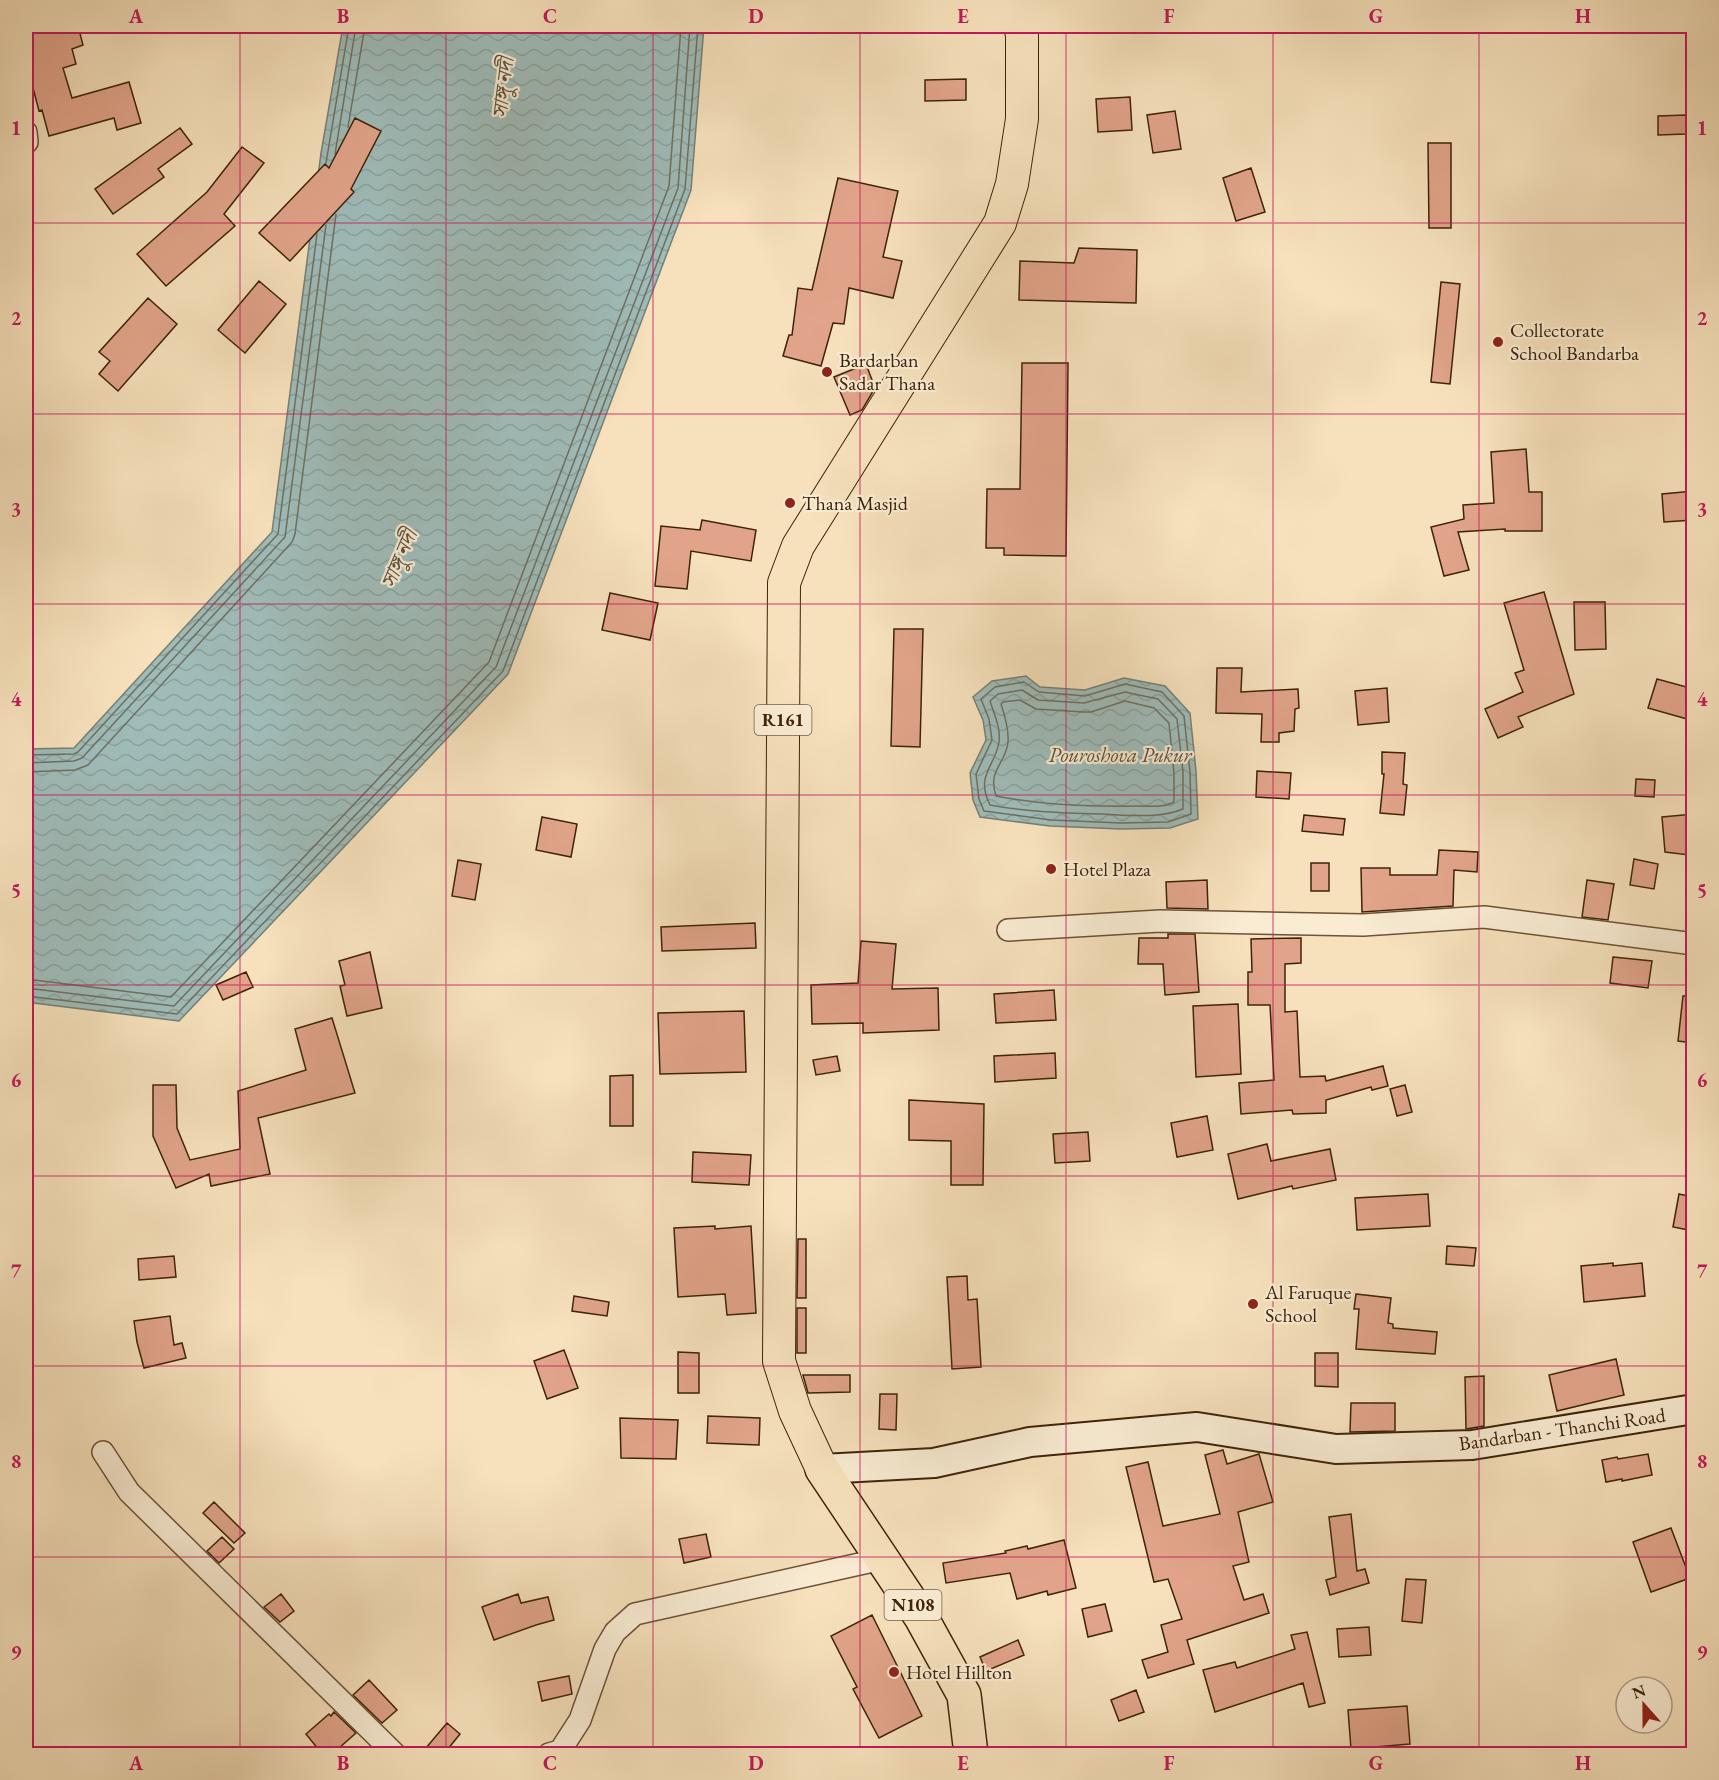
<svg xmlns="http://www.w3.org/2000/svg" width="1719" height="1780" font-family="'EB Garamond','Noto Serif Bengali',serif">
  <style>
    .water { fill: url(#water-waves); stroke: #787f73; stroke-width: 1.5 }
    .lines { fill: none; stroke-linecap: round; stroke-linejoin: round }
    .shore { stroke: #6e7062; stroke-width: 1.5 }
    .building { fill: #e1a48a; stroke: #3e230a; stroke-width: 1.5 }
    .street-casing { stroke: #6c5236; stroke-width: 24 }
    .secondary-casing { stroke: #3e230a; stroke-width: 32 }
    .primary-casing { stroke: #3e230a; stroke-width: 34 }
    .highway-casing { stroke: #3e230a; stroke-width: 36 }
    .street { stroke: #f9ecd3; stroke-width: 21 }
    .secondary { stroke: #f9ecd3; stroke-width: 28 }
    .primary { stroke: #f6e1bc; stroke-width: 32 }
    .highway { stroke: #f6e1bc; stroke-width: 33 }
    .grid { fill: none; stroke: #c2185b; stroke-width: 1.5; stroke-opacity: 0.55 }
    .poi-dot { fill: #8f2418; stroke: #f9ecd3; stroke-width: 2 }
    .labels { text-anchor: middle; stroke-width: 4.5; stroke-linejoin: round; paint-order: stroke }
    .shield { fill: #f9ecd3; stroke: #765f46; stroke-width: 1.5 }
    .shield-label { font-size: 18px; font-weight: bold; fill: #3e230a }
    .poi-label { font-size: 20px; fill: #3e230a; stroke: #f9ecd3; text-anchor: start }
    .street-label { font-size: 20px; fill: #3e230a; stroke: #f9ecd3 }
    .water-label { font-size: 21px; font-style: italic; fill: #5b513f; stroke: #f9ecd3 }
    .neatline { fill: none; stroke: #c2185b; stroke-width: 2 }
    .grid-label { font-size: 20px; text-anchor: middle; font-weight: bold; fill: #c2185b }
  </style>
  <defs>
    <pattern id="water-waves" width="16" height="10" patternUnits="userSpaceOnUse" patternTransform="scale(1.5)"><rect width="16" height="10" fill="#9fbcb9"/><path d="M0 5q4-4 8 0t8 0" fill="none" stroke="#8aa19e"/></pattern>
  </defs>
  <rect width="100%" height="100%" fill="#f6e1bc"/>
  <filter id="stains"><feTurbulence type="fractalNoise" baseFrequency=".00333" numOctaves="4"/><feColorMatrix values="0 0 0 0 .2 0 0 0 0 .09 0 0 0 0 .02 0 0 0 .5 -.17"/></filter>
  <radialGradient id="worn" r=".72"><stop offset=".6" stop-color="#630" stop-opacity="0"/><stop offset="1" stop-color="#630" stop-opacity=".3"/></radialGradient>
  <path class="water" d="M 343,26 L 704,26 L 691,190 L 508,674 L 179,1021 L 26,1002 L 26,749 L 74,748 L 272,532 L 321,153 Z
    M 1026,676 L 1040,687 L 1085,690 L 1124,678 L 1165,686 L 1190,713 L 1196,771 L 1198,819 L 1170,828 L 1121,829 L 1050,826 L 980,817 L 973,800 L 970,773 L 986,740 L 983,720 L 973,697 L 992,681 Z"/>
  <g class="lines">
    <path class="shore" d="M 348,127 L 365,26
      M 335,154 L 356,26
      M 326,163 L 349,26
      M 1024,682 L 1039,692 L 1085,696 L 1125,684 L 1162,692 L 1184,716 L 1190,772 L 1191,814 L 1168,822 L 1121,823 L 1051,820 L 984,811 L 979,799 L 976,774 L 992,740 L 989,719 L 981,699 L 995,687 Z
      M 1022,690 L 1038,700 L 1084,703 L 1125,692 L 1158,699 L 1177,719 L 1183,772 L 1183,809 C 1160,819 1126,815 1101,814 C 1064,813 1026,812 990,805 C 975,775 995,767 999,742 C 1001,728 994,714 990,701 L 998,694 Z
      M 1020,700 L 1036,709 L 1083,712 L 1091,712 L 1125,701 L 1154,708 L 1169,723 L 1174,773 L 1174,802 C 1163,808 1149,806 1137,806 C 1091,807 1042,805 996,796 C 987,770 1006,764 1008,742 C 1009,730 1005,716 1001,704 L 1003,702 Z
      M 26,755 L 74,754 L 78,752 L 278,534 L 317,234
      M 26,763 L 74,761 L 82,758 L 285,537 L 326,225
      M 26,772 L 75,770 L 88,765 L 292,542 L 295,534 L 336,214
      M 26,979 L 171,997 L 489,662 L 669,186 L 681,26
      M 26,988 L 174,1006 L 496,667 L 678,188 L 690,26
      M 26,996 L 177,1014 L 503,671 L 685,189 L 698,26"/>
  </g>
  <path class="building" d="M 58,26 L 78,26 L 83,45 L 72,49 L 76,64 L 63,68 L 72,98 L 129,82 L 141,123 L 117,130 L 114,118 L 49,136 L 42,110 L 39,111 L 26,61 L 26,35 Z
    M 966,79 L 966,100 L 925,101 L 925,80 Z
    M 1130,97 L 1132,130 L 1098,132 L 1096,99 Z
    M 1175,111 L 1181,149 L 1153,153 L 1147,115 Z
    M 1686,115 L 1686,134 L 1658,135 L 1658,116 Z
    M 355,118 L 381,131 L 351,189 L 354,192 L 290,261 L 259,233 L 325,164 L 329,168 Z
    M 180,128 L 192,144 L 158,169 L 164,177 L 113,214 L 95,189 Z
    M 1428,143 L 1451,143 L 1451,228 L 1429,228 Z
    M 242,147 L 264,163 L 224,214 L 235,226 L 166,286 L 137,254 L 207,192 Z
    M 1251,168 L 1265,212 L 1236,221 L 1223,178 Z
    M 838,178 L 898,191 L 883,257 L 902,261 L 893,298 L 849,288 L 844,324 L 833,323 L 821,366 L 783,356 L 789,335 L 792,335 L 798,288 L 812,290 Z
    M 1079,248 L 1137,250 L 1136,303 L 1019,300 L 1020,261 L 1074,263 Z
    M 259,281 L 286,304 L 245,353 L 218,330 Z
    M 1441,282 L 1460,284 L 1450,384 L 1431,382 Z
    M 148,298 L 177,324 L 118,391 L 99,374 L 110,361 L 99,352 Z
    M 1022,363 L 1068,363 L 1066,556 L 1004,555 L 1004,548 L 986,548 L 987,489 L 1020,489 Z
    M 866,364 L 875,388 L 862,410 L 850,415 L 834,377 Z
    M 1526,449 L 1529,492 L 1542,492 L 1542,531 L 1505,531 L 1505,529 L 1458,532 L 1469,570 L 1444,576 L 1431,527 L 1464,519 L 1463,505 L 1494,503 L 1491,452 Z
    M 1694,491 L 1694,520 L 1664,522 L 1662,494 Z
    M 702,520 L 756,530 L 751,561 L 691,551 L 687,589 L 655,586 L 661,526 L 700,530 Z
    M 1544,592 L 1574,694 L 1518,717 L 1523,727 L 1498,738 L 1485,709 L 1523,692 L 1515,673 L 1524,670 L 1504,603 Z
    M 610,593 L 658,603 L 650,640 L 602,630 Z
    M 1574,602 L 1605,602 L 1606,649 L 1575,650 Z
    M 894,629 L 923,629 L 920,747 L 891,746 Z
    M 1217,668 L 1242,668 L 1241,692 L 1298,689 L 1299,708 L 1295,709 L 1294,731 L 1279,733 L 1279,742 L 1261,742 L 1262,714 L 1216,713 Z
    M 1657,679 L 1694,689 L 1694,721 L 1648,708 Z
    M 1387,688 L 1389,722 L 1358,725 L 1355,691 Z
    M 1382,752 L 1405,753 L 1403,784 L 1407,785 L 1404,815 L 1380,813 L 1384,774 L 1382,774 Z
    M 1257,771 L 1291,773 L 1289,799 L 1256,797 Z
    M 1636,779 L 1655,780 L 1654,797 L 1635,796 Z
    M 1694,814 L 1694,831 L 1689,855 L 1665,852 L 1662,817 Z
    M 1304,815 L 1345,819 L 1343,835 L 1302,831 Z
    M 542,817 L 577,824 L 571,857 L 536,850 Z
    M 1439,850 L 1478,852 L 1477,872 L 1454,870 L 1453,906 L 1362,912 L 1361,868 L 1390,868 L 1390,875 L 1437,875 Z
    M 1634,859 L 1658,864 L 1654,889 L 1630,885 Z
    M 458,860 L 481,864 L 475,900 L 452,896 Z
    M 1311,863 L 1329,863 L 1329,891 L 1311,891 Z
    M 1207,880 L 1208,909 L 1167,908 L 1166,882 Z
    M 1587,880 L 1614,884 L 1608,920 L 1582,917 Z
    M 755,923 L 756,948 L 662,951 L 661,927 Z
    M 1168,934 L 1195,934 L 1199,992 L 1165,995 L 1163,964 L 1138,964 L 1139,938 L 1168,938 Z
    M 1301,938 L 1301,963 L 1285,964 L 1285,1012 L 1297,1011 L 1300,1077 L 1325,1076 L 1326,1081 L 1383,1066 L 1388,1086 L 1372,1090 L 1371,1087 L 1326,1100 L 1326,1113 L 1293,1114 L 1292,1110 L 1241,1114 L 1239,1083 L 1274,1080 L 1270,1005 L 1248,1005 L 1248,972 L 1252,972 L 1251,939 Z
    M 861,941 L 896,944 L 892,989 L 938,988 L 939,1030 L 863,1033 L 863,1023 L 812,1024 L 811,985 L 858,983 Z
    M 370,952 L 382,1008 L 347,1016 L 340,986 L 345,985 L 339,961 Z
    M 1613,957 L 1652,961 L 1648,988 L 1610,983 Z
    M 246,972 L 253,987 L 223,1000 L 216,985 Z
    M 1054,990 L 1056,1020 L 996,1023 L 994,994 Z
    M 1683,996 L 1694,996 L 1694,1043 L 1678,1041 Z
    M 1238,1004 L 1241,1074 L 1196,1077 L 1193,1006 Z
    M 744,1011 L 746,1072 L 660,1074 L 658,1013 Z
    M 332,1018 L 355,1093 L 258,1118 L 270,1174 L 211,1186 L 209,1174 L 176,1188 L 153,1136 L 153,1085 L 176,1085 L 177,1128 L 190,1160 L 240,1149 L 238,1091 L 306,1070 L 295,1029 Z
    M 1055,1053 L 1056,1078 L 995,1082 L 994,1056 Z
    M 837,1056 L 840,1071 L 816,1075 L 813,1060 Z
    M 633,1075 L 633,1126 L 610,1126 L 610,1076 Z
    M 1405,1085 L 1412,1112 L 1397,1116 L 1390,1089 Z
    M 909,1100 L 984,1104 L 983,1185 L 951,1185 L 951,1141 L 909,1140 Z
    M 1207,1116 L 1213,1150 L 1177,1157 L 1171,1123 Z
    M 1088,1132 L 1090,1161 L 1055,1163 L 1053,1134 Z
    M 1267,1144 L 1271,1161 L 1330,1149 L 1336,1180 L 1293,1189 L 1292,1186 L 1238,1199 L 1228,1154 Z
    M 693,1152 L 751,1155 L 749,1185 L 692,1182 Z
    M 1428,1194 L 1430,1226 L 1357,1230 L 1355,1198 Z
    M 1679,1194 L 1694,1197 L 1694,1231 L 1673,1227 Z
    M 715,1226 L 715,1229 L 751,1226 L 756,1313 L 727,1315 L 725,1294 L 678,1297 L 674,1228 Z
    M 798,1239 L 806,1239 L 806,1298 L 797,1298 Z
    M 1447,1246 L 1476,1248 L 1474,1266 L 1446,1264 Z
    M 174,1256 L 176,1277 L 139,1280 L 138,1259 Z
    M 1613,1263 L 1613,1266 L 1642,1263 L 1645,1296 L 1584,1302 L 1581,1266 Z
    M 967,1276 L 968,1300 L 977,1299 L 981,1367 L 952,1369 L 947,1277 Z
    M 1356,1294 L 1391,1298 L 1388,1323 L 1393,1324 L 1393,1328 L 1437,1332 L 1435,1354 L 1356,1349 L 1359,1309 L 1354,1309 Z
    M 574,1296 L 609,1302 L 607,1316 L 572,1311 Z
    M 797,1308 L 806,1308 L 806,1353 L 797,1353 Z
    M 170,1316 L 174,1345 L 182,1343 L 186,1358 L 144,1368 L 137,1342 L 134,1321 Z
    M 564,1350 L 578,1388 L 547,1399 L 534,1361 Z
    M 678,1352 L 699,1353 L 699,1393 L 678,1393 Z
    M 1315,1353 L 1338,1353 L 1338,1387 L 1315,1386 Z
    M 1616,1359 L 1624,1395 L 1557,1411 L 1549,1375 Z
    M 803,1375 L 850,1375 L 850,1392 L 808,1393 Z
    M 1484,1376 L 1484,1426 L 1466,1429 L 1465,1377 Z
    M 880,1394 L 897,1394 L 896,1430 L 879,1429 Z
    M 1351,1403 L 1395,1403 L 1395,1431 L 1350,1432 Z
    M 708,1416 L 760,1418 L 759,1445 L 707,1443 Z
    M 620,1418 L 678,1420 L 676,1459 L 621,1458 Z
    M 1223,1450 L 1227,1464 L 1259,1454 L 1273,1502 L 1238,1512 L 1249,1562 L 1233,1566 L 1244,1600 L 1263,1594 L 1269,1613 L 1187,1640 L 1194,1664 L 1148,1678 L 1142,1660 L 1168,1652 L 1161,1625 L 1182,1619 L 1168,1579 L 1154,1582 L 1126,1467 L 1148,1462 L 1163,1526 L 1220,1514 L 1205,1455 Z
    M 1648,1454 L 1652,1475 L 1622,1481 L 1622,1479 L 1606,1482 L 1602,1460 L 1617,1457 L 1618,1459 Z
    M 214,1502 L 245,1533 L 234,1543 L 203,1513 Z
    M 1351,1514 L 1357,1571 L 1365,1569 L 1369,1583 L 1330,1595 L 1326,1580 L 1336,1577 L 1329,1517 Z
    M 1671,1528 L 1690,1578 L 1651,1592 L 1633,1542 Z
    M 706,1534 L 711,1557 L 684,1563 L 679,1539 Z
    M 222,1537 L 234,1549 L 219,1563 L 207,1551 Z
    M 1064,1540 L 1076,1588 L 1048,1595 L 1047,1591 L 1017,1599 L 1010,1573 L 946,1583 L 943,1563 L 1006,1553 L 1005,1551 L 1027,1546 L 1028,1549 Z
    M 1406,1579 L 1426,1580 L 1422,1623 L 1402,1621 Z
    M 281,1594 L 294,1611 L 280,1622 L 264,1607 Z
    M 518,1594 L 521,1603 L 548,1597 L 554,1620 L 536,1625 L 494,1640 L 482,1607 Z
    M 1105,1604 L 1112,1631 L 1088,1637 L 1082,1609 Z
    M 872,1615 L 922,1716 L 879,1738 L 853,1689 L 857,1687 L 831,1636 Z
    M 1369,1627 L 1371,1655 L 1339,1657 L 1337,1629 Z
    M 1307,1632 L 1325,1703 L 1309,1707 L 1303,1683 L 1215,1712 L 1203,1670 L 1235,1662 L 1237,1668 L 1295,1649 L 1291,1635 Z
    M 1018,1640 L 1024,1655 L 986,1671 L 980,1657 Z
    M 569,1676 L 572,1694 L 542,1701 L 538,1682 Z
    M 369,1680 L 397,1710 L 382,1723 L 353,1695 Z
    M 1136,1690 L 1144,1712 L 1119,1721 L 1111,1700 Z
    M 1407,1706 L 1410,1744 L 1351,1749 L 1348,1710 Z
    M 334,1712 L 356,1733 L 331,1755 L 323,1755 L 306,1734 L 329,1714 L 331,1716 Z
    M 447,1723 L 460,1734 L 443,1755 L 420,1755 Z"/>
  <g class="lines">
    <defs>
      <path id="street" d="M 26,132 L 27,142 L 26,143
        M 1008,930 L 1160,921 L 1363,925 L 1484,917 L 1694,944
        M 103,1452 L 129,1492 L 395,1754
        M 549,1754 L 560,1751 L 580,1720 L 605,1649 L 615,1632 L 635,1614 L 882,1559"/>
      <path id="secondary" d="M 822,1469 L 934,1463 L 1030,1442 L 1197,1427 L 1336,1449 L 1472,1445 L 1694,1409"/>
      <path id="primary" d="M 822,1469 L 795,1411 L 779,1361 L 784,583 L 798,546 L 1000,223 L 1012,184 L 1022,119 L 1022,35 L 1020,26"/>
      <path id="highway" d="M 822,1469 L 921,1617 L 964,1695 L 971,1754"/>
    </defs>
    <use href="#street" class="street-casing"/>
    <use href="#secondary" class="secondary-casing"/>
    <use href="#primary" class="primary-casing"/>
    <use href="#highway" class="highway-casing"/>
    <use href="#street" class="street"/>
    <use href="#secondary" class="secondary"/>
    <use href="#primary" class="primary"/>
    <use href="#highway" class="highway"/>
  </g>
  <path class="grid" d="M 240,26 L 240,1754M 446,26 L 446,1754M 653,26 L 653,1754M 860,26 L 860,1754M 1066,26 L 1066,1754M 1273,26 L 1273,1754M 1479,26 L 1479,1754M 26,223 L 1694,223M 26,414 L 1694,414M 26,604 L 1694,604M 26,795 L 1694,795M 26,985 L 1694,985M 26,1176 L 1694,1176M 26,1366 L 1694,1366M 26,1557 L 1694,1557"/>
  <g class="poi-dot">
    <circle cx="1498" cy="342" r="6"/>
    <circle cx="827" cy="372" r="6"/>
    <circle cx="790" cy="503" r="6"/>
    <circle cx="1051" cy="869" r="6"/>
    <circle cx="1253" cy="1304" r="6"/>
    <circle cx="894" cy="1672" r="6"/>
  </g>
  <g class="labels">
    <g class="shield">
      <rect x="754.5" y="705" width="57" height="30" rx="4.5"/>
      <rect x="884.5" y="1590" width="57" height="30" rx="4.5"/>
    </g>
    <g class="shield-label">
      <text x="783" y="726">R161</text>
      <text x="913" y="1611">N108</text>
    </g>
    <g class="poi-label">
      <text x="1510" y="337">Collectorate<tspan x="1510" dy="23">School Bandarba</tspan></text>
      <text x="839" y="367">Bardarban<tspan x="839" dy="23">Sadar Thana</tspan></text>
      <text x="802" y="510">Thana Masjid</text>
      <text x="1063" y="876">Hotel Plaza</text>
      <text x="1265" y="1299">Al Faruque<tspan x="1265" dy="23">School</tspan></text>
      <text x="906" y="1679">Hotel Hillton</text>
    </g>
    <g class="street-label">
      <text transform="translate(1562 1429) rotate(-8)" y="7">Bandarban - Thanchi Road</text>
    </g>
    <g class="water-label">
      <text transform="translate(503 88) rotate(-83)" y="7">সাঙ্গু নদী</text>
      <text transform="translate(399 559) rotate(-67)" y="7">সাঙ্গু নদী</text>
      <text x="1120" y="762">Pouroshova Pukur</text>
    </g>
  </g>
  <rect width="1719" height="1780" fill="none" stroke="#f6e1bc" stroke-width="66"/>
  <g transform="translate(1644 1705) rotate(339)"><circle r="28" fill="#f9ecd3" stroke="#ae9c83" stroke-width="1.5"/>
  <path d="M0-4.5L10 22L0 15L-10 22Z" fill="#8f2418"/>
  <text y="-9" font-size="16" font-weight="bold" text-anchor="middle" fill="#3e230a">N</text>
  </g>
  <rect x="33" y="33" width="1653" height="1714" class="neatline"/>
  <g class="grid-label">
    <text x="136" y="23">A</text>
    <text x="343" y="23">B</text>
    <text x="550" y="23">C</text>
    <text x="756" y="23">D</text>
    <text x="963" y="23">E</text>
    <text x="1169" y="23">F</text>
    <text x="1376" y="23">G</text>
    <text x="1583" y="23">H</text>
    <text x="16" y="135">1</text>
    <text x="1702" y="135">1</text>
    <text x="16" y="325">2</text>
    <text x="1702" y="325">2</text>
    <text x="16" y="516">3</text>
    <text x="1702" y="516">3</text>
    <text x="16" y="706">4</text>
    <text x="1702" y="706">4</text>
    <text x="16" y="897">5</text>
    <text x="1702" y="897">5</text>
    <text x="16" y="1087">6</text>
    <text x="1702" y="1087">6</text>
    <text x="16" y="1278">7</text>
    <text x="1702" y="1278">7</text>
    <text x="16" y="1468">8</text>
    <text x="1702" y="1468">8</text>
    <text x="16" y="1659">9</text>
    <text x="1702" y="1659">9</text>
    <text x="136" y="1770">A</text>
    <text x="343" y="1770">B</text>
    <text x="550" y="1770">C</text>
    <text x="756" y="1770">D</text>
    <text x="963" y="1770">E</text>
    <text x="1169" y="1770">F</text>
    <text x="1376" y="1770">G</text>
    <text x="1583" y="1770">H</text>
  </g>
  <rect width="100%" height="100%" filter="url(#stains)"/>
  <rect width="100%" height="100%" fill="url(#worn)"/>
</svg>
